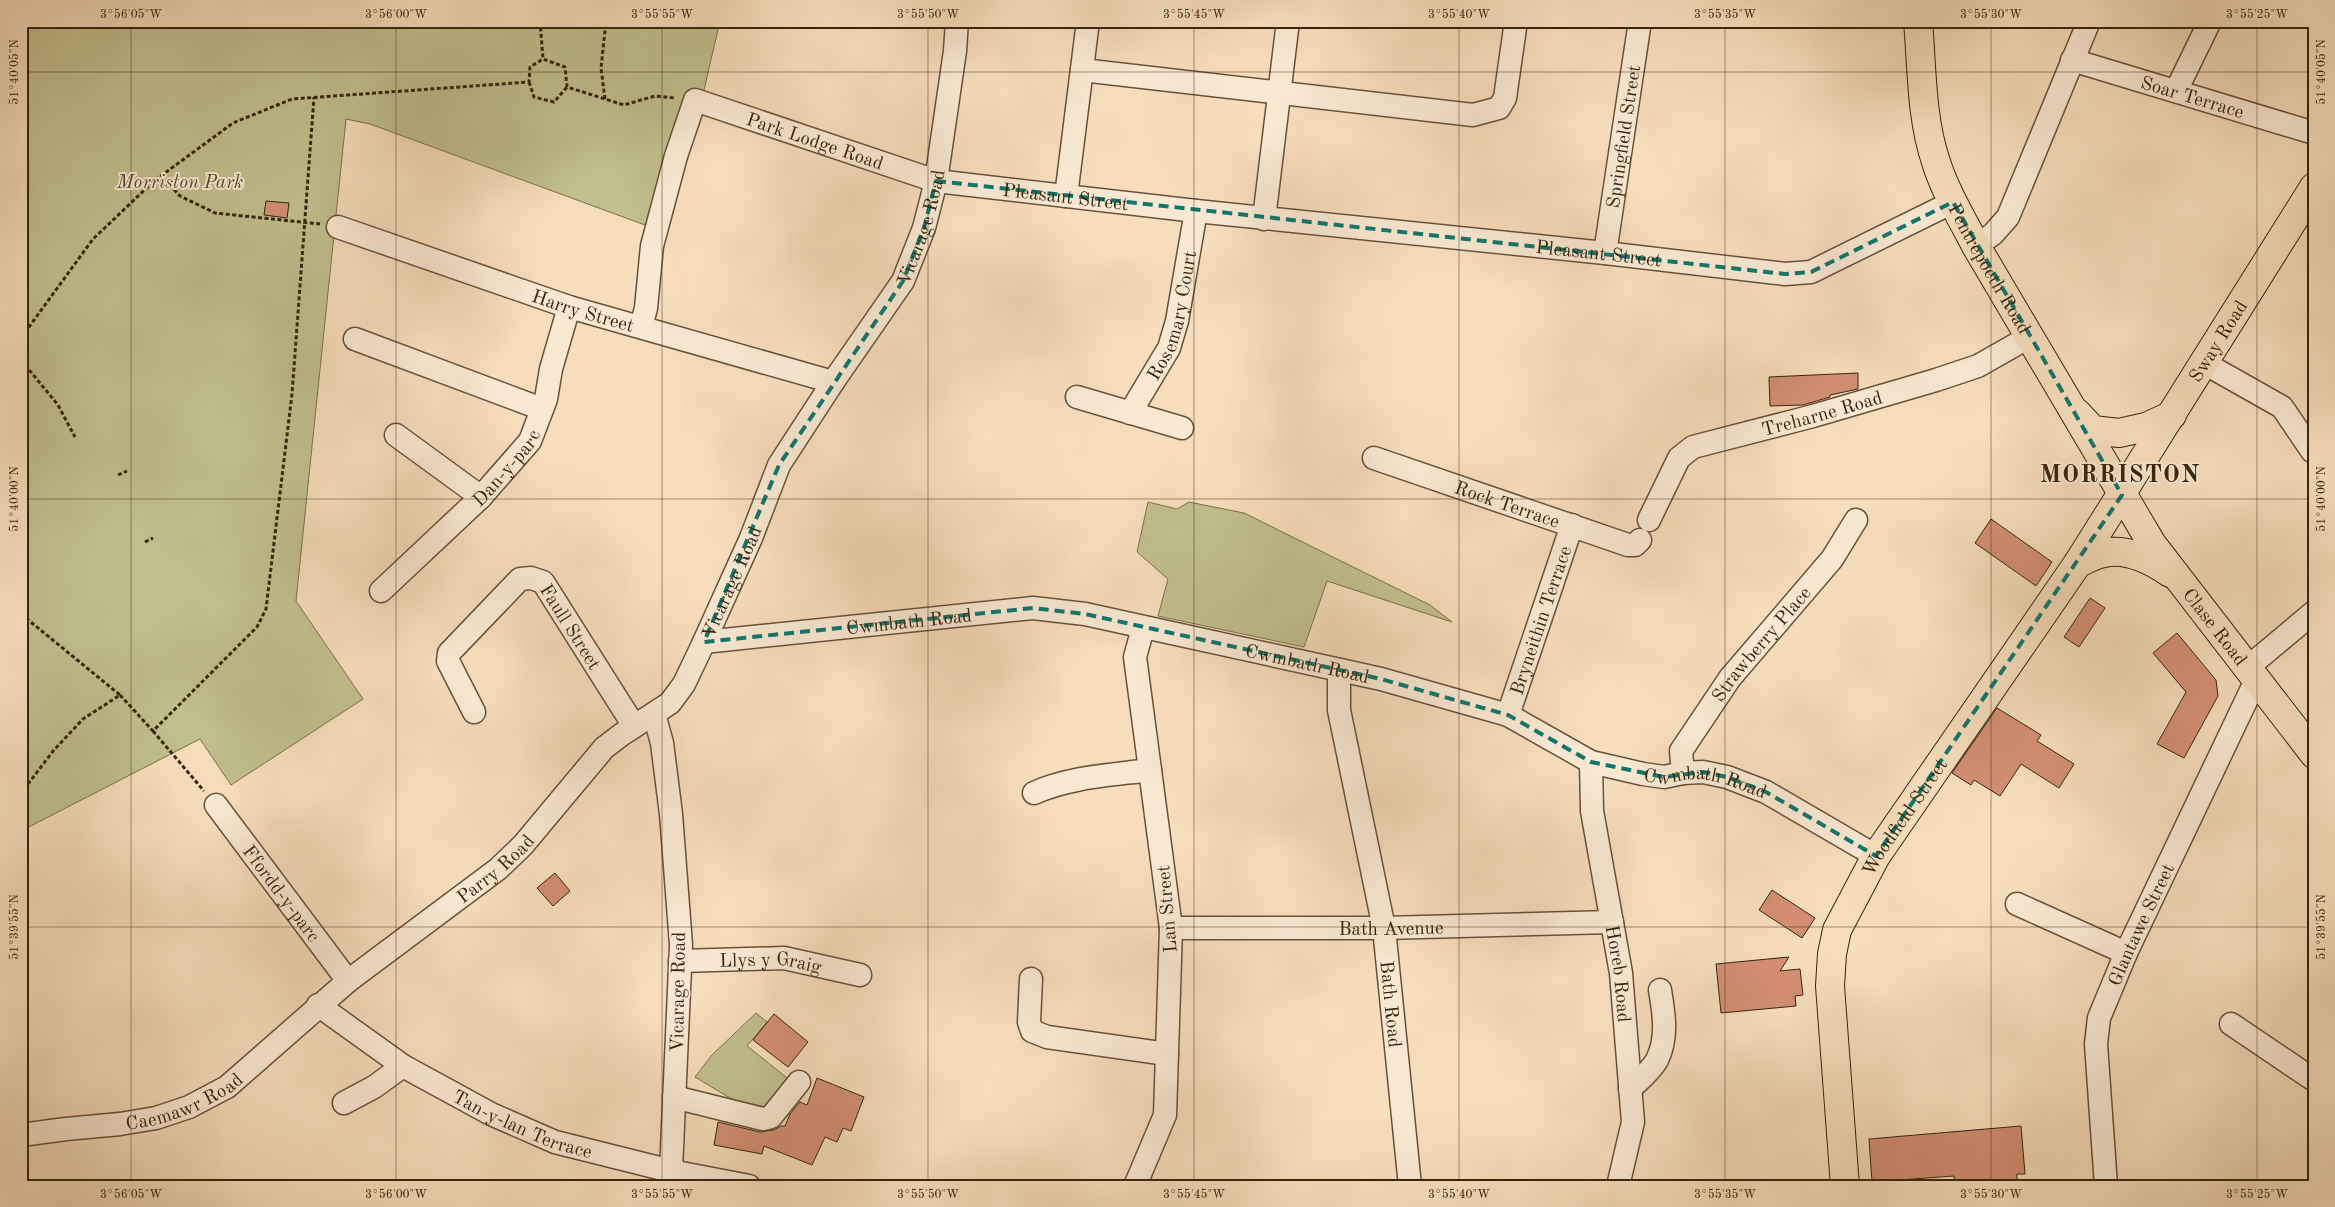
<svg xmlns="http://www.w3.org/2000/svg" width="2335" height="1207" font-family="'Old Standard TT',serif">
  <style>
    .green { fill: #c1bf8d; stroke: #7c724d }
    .building { fill: #d38f73; stroke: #37240d }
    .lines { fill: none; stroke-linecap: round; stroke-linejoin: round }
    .minor-casing { stroke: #675239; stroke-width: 25 }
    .major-casing { stroke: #37240d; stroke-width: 30 }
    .path { stroke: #37240d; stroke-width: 3; stroke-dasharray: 4 2.5; stroke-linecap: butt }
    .minor { stroke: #f9e9d3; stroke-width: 22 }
    .major { stroke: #f6ddbc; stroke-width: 28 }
    .marked { fill: none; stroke: #0f766e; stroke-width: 4; stroke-dasharray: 10 6; stroke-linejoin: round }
    .ticks { fill: none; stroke: #37240d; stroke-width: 1; stroke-opacity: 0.45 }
    .labels { text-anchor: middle; stroke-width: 4; stroke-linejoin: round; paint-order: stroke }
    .street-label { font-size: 19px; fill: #37240d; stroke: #f9e9d3 }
    .park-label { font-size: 19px; font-style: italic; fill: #5a4b2d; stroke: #f9e9d3 }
    .district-label { font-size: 24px; font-weight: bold; letter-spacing: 1px; fill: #37240d; stroke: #f9e9d3 }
    .neatline { fill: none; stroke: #37240d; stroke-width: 2 }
    .ticks-label { font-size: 12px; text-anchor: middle; fill: #37240d }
  </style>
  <rect width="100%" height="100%" fill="#f6ddbc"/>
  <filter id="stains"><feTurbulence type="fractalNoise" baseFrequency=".004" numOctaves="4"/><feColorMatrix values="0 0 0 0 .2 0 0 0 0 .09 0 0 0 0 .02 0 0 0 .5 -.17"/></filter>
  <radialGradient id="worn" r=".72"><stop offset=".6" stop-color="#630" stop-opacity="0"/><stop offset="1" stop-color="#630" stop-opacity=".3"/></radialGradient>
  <path class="green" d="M 21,21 L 720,21 L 700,107 L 664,232 L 370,124 L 346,119 L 296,601 L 363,699 L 231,785 L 200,739 L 21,831 Z
    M 1148,502 L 1177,509 L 1189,502 L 1244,513 L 1430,605 L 1452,622 L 1327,581 L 1304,647 L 1158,616 L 1168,579 L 1137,552 Z
    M 756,1013 L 767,1022 L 747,1046 L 791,1081 L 764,1113 L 735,1101 L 695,1077 L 712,1055 Z"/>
  <path class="building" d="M 266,201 L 289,203 L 287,218 L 264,215 Z
    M 1858,373 L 1858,389 L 1830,395 L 1830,397 L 1803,405 L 1770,406 L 1769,377 Z
    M 1991,519 L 2052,562 L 2036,586 L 1975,543 Z
    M 2090,598 L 2105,608 L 2079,647 L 2064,637 Z
    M 2177,633 L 2216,680 L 2218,696 L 2184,758 L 2157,744 L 2186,692 L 2153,653 Z
    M 1997,708 L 2041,735 L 2037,741 L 2074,764 L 2059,788 L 2021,764 L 2000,796 L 1974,780 L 1971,785 L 1952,773 Z
    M 555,873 L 570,891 L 553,906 L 537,888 Z
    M 1772,890 L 1815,918 L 1802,938 L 1759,910 Z
    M 1789,957 L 1780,971 L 1800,969 L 1803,995 L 1795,996 L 1796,1006 L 1721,1013 L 1716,964 Z
    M 774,1014 L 808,1042 L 788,1067 L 753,1040 Z
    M 817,1078 L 864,1097 L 851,1131 L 843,1128 L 837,1142 L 825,1137 L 812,1165 L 764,1146 L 762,1154 L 714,1145 L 718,1122 L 760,1132 L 774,1130 L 781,1126 L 785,1126 L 790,1114 L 800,1102 L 807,1105 Z
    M 2021,1126 L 2025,1174 L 2017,1174 L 2017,1184 L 1954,1186 L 1954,1176 L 1872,1182 L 1869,1139 Z"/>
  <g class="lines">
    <defs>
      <g id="minor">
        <path id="s1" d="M 2072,60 L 2314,133"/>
        <path d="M 1082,70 L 1473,115 L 1499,108 L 1505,98 L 1516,21"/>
        <path d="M 2176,91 L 2210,21"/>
        <path d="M 1066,196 L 1088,21"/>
        <path d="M 1264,219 L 1288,21"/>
        <path id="s2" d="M 338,227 L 569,307 L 833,382"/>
        <path d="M 1976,246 L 1993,234 L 2008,217 L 2089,21"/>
        <path id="s3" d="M 1605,253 L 1640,21"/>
        <path id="s4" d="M 641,327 L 646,308 L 652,246 L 676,156 L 695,100 L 936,181 L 1196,211 L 1605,253 L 1785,274 L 1811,272 L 1953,202"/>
        <path d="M 355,339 L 542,409"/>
        <path d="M 2204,363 L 2282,407 L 2312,451"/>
        <path d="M 1077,397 L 1182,428"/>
        <path id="s5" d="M 1130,413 L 1169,348 L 1177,321 L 1196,211"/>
        <path d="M 396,435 L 481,497"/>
        <path id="s6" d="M 1374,458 L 1628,545 L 1635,545 L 1640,540"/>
        <path id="s7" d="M 1649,520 L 1679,458 L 1693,447 L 1813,416 L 1936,380 L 1978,366 L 2029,337"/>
        <path id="s8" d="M 381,591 L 481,497 L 530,441 L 546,399 L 551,369 L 569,307"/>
        <path id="s9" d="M 704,642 L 1033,608 L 1085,614 L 1381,679 L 1508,715 L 1591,762 L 1643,774 L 1664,777 L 1683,773 L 1703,772 L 1727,777 L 1766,792 L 1876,856"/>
        <path d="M 2247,668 L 2314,612"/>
        <path id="s10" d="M 1339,670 L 1339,710 L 1384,928 L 1410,1186"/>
        <path id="s11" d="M 474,712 L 448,661 L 449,653 L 520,579 L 531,578 L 543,582 L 634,726"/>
        <path d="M 654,714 L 662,743 L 671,814 L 681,945 L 671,1171"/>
        <path id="s12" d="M 1508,715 L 1572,525"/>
        <path id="s13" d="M 1591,762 L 1592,811 L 1621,973 L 1633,1122 L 1618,1186"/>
        <path id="s14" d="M 1683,773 L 1681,751 L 1730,678 L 1832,559 L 1856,520"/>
        <path d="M 1034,793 C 1069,777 1112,775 1150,770"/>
        <path id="s15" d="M 216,805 L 348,981"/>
        <path d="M 2017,904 L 2126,953"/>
        <path id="s16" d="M 1171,928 L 1384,928 L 1612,922"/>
        <path id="s17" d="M 680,961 L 784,958 L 860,975"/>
        <path d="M 1031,979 L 1029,1022 L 1032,1031 L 1047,1037 L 1167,1054"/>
        <path id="s18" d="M 318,1005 L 403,1066 L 491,1114 L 555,1142 L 671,1171 L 749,1186"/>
        <path d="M 2231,1024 L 2314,1080"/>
        <path d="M 1630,1089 C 1639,1080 1651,1071 1657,1060 C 1668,1038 1664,1014 1660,990"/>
        <path d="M 674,1097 L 763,1119 L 771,1117 L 799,1082"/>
        <path d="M 344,1103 L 374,1087 L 403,1066"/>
        <path id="s19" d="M 21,1135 L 66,1129 L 120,1124 L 156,1118 L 189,1107 L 227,1087 L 348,981 L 498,869 L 523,845 L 604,748 L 621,735 L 670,703 L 684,684 L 704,642 L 751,538 L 779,465 L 833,382 L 903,281 L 924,228 L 936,181 L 955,51 L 957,21"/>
        <path d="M 1135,1186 L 1165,1115 L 1171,928 L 1135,657 L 1143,628"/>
        <path id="s20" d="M 2106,1186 L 2096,1044 L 2099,1018 L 2126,953 L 2256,680"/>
      </g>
      <g id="major">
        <path id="s21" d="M 1918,21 C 1922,68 1921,118 1936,162 C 1945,191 1962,219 1976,246 L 2152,544 L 2314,754"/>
        <path d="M 2077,413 L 2093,430 L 2119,433 L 2146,427 L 2172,415"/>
        <path d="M 2078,563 C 2086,560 2095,554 2104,553 C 2127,548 2151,560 2170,573"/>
        <path id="s22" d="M 1845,1186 L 1830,986 L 1832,954 L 1837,930 L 1876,856 L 2078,563 L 2314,187"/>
      </g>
    </defs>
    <use href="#minor" class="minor-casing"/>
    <use href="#major" class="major-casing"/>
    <path class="path" d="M 540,21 L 543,59 L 565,67 L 567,87 L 624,105 L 655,96 L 675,98
      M 529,82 L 534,97 L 554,102 L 567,87
      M 605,99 L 601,68 L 606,21
      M 161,175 L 180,196 L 215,213 L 320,224
      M 21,338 L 93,239 L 154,181 L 233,123 L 292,99 L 529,82 L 530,67 L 543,59
      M 21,360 L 58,405 L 75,437
      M 118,475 L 127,471
      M 145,542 L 153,538
      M 21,614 L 120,695 L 83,719 L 54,750 L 21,793
      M 120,695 L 153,731 L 257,627 L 266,609 L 292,394 L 314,97
      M 153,731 L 204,791"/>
    <use href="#minor" class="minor"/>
    <use href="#major" class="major"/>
  </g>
  <path class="marked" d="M 936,181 L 1785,274 L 1811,272 L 1953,202 L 2122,495 L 1876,856 L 1766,792 L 1727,777 L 1703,772 L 1664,777 L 1591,762 L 1508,715 L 1381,679 L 1085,614 L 1033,608 L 704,642 L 779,465 L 903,281 L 924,228 Z"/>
  <path class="ticks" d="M 131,21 L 131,1186M 396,21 L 396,1186M 662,21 L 662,1186M 928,21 L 928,1186M 1194,21 L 1194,1186M 1459,21 L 1459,1186M 1725,21 L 1725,1186M 1991,21 L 1991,1186M 2257,21 L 2257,1186M 21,72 L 2314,72M 21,499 L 2314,499M 21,927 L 2314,927"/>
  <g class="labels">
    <g class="street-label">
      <text dy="7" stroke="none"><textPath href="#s1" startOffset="126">Soar Terrace</textPath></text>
      <text dy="7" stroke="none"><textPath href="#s3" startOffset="118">Springfield Street</textPath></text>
      <text dy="7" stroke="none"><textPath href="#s4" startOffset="361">Park Lodge Road</textPath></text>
      <text dy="7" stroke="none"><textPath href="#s4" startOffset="619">Pleasant Street</textPath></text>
      <text dy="7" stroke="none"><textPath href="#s19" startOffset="1344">Vicarage Road</textPath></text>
      <text dy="7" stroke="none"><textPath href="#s4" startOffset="1155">Pleasant Street</textPath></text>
      <text dy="7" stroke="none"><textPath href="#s21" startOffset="262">Pentrepoeth Road</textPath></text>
      <text dy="7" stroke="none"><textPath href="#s2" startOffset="259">Harry Street</textPath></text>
      <text dy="7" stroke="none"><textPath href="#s5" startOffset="108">Rosemary Court</textPath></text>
      <text dy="7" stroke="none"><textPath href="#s22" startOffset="959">Sway Road</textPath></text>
      <text dy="7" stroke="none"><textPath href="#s7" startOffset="220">Treharne Road</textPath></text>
      <text dy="7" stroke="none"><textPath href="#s8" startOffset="176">Dan-y-parc</textPath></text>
      <text dy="7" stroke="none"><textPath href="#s6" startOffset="141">Rock Terrace</textPath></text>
      <text dy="7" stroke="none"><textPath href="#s19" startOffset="939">Vicarage Road</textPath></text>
      <text dy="7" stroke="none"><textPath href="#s12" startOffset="100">Bryneithin Terrace</textPath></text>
      <text dy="7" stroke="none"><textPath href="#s9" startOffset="206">Cwmbath Road</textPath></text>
      <text dy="7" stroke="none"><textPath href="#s21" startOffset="686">Clase Road</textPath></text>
      <text dy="7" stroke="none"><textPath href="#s11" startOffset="244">Faull Street</textPath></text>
      <text dy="7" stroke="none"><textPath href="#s14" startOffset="156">Strawberry Place</textPath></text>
      <text dy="7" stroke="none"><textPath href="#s9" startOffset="611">Cwmbath Road</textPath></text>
      <text dy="7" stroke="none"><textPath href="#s9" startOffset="1031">Cwmbath Road</textPath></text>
      <text dy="7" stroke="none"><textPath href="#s22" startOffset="389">Woodfield Street</textPath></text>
      <text dy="7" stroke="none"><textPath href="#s19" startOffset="560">Parry Road</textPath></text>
      <text dy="7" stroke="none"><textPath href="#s15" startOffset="110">Ffordd-y-parc</textPath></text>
      <text transform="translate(1166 909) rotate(-95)" y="7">Lan Street</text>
      <text dy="7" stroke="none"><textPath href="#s20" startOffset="271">Glantawe Street</textPath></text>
      <text dy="7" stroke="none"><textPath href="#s16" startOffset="220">Bath Avenue</textPath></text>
      <text dy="7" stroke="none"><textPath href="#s17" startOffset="91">Llys y Graig</textPath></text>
      <text dy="7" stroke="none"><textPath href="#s13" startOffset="214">Horeb Road</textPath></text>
      <text transform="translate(677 992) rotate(-89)" y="7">Vicarage Road</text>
      <text dy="7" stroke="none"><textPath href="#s10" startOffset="339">Bath Road</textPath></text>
      <text dy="7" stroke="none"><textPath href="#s19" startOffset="168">Caemawr Road</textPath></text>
      <text dy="7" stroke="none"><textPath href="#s18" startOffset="238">Tan-y-lan Terrace</textPath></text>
    </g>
    <g class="park-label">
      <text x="180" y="188">Morriston Park</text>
    </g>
    <g class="district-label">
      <text x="2120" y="482">MORRISTON</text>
    </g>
  </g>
  <rect width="2335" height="1207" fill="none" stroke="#f6ddbc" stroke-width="55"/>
  <rect x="28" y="28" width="2280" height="1152" class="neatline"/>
  <g class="ticks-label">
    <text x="131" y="18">3°56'05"W</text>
    <text x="396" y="18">3°56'00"W</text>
    <text x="662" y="18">3°55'55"W</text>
    <text x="928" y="18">3°55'50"W</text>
    <text x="1194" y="18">3°55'45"W</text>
    <text x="1459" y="18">3°55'40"W</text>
    <text x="1725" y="18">3°55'35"W</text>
    <text x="1991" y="18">3°55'30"W</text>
    <text x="2257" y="18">3°55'25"W</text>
    <text transform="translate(14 72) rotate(-90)" y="4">51°40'05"N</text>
    <text transform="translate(2321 72) rotate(-90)" y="4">51°40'05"N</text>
    <text transform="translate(14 499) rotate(-90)" y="4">51°40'00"N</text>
    <text transform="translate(2321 499) rotate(-90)" y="4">51°40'00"N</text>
    <text transform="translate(14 927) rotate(-90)" y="4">51°39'55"N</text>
    <text transform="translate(2321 927) rotate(-90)" y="4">51°39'55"N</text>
    <text x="131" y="1198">3°56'05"W</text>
    <text x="396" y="1198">3°56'00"W</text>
    <text x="662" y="1198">3°55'55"W</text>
    <text x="928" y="1198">3°55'50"W</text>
    <text x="1194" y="1198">3°55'45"W</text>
    <text x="1459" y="1198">3°55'40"W</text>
    <text x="1725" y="1198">3°55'35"W</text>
    <text x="1991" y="1198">3°55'30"W</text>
    <text x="2257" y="1198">3°55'25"W</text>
  </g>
  <rect width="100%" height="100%" filter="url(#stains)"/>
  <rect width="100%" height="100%" fill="url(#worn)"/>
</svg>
